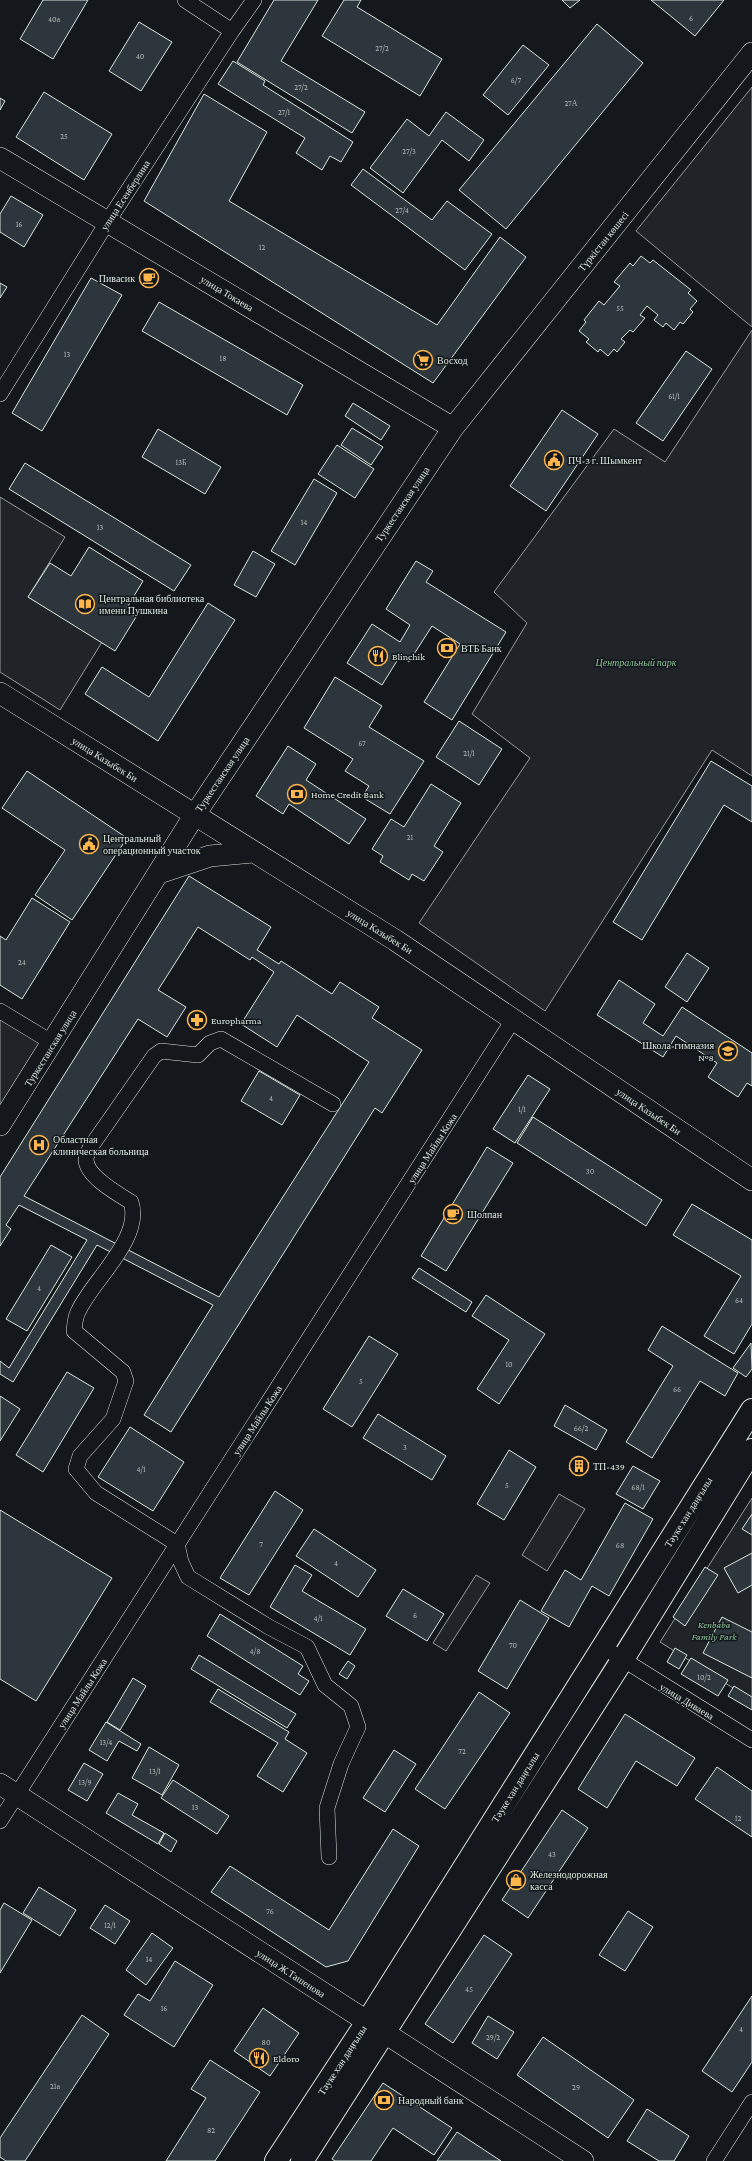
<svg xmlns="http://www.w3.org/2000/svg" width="752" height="2161" font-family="'Crimson Pro',serif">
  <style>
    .green { fill: #202428; stroke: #939e99 }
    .building { fill: #2c363c; stroke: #d8e6dc; fill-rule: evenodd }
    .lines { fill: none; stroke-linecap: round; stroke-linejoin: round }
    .street-casing { stroke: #d8e6dc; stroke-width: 16 }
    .secondary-casing { stroke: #d8e6dc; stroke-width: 22 }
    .primary-casing { stroke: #d8e6dc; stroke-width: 24 }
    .street { stroke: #14181c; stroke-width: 15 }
    .secondary { stroke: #14181c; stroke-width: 21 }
    .primary { stroke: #14181c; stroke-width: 22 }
    .labels { text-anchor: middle; stroke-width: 3; stroke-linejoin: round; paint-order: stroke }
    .number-label { font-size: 8px; fill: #adbab4 }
    .street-label { font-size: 10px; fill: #d8e6dc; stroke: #14181c }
    .poi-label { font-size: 10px; fill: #d8e6dc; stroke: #14181c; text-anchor: start }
    .park-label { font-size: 10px; font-style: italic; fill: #8ac095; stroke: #14181c }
  </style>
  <rect width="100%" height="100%" fill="#14181c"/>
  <path class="green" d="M 752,87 L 752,327 L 636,231 Z
    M 752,330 L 752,776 L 712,750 L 545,1011 L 419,923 L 530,758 L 472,714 L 527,623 L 494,592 L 614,429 L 665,462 Z
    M 0,497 L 65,537 L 28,597 L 102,642 L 60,710 L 0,672 Z
    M 0,1016 L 42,1043 L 0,1108 Z
    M 559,1494 L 585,1509 L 547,1571 L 522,1555 Z
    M 752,1498 L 752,1700 L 660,1642 Z
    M 476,1575 L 490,1583 L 446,1651 L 433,1643 Z"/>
  <path class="building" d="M 43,0 L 88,0 L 53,59 L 20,39 Z
    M 274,0 L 318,0 L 281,61 L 365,112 L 352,133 L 237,62 Z
    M 344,0 L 361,0 L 357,7 L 442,59 L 420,96 L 322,36 Z
    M 562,0 L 580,0 L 570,8 Z
    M 651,0 L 724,0 L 695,36 Z
    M 139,22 L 172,42 L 141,91 L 109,71 Z
    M 597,24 L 643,63 L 506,229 L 459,190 Z
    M 523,45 L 549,65 L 508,115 L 483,95 Z
    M 233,61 L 265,81 L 263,85 L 353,142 L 341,162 L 330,156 L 322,170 L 296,153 L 305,138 L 218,84 Z
    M 44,92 L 112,134 L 84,180 L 16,137 Z
    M 204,94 L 267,132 L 229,201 L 437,325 L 500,237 L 526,257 L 433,383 L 144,201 Z
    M 0,98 L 5,101 L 0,110 Z
    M 446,112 L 484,140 L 469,161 L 442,140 L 403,193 L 370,168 L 407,119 L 429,136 Z
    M 363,169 L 432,220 L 447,201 L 492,234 L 465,270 L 351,185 Z
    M 11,196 L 43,215 L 24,247 L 0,232 L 0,214 Z
    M 641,256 L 650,263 L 653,260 L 691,290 L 688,293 L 697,301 L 690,309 L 693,312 L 683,324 L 680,322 L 674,330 L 666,323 L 663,327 L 654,320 L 658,315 L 647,306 L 640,315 L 645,318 L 633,332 L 630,330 L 621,339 L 625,342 L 617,352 L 614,349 L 608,356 L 600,349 L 598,352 L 586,342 L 589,339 L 579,331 L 586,322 L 584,320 L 599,301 L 604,305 L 620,286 L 614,282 L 630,263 L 633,266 Z
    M 91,278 L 122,295 L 42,431 L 12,413 Z
    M 0,283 L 7,287 L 0,298 Z
    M 159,302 L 303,385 L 287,415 L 142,331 Z
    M 686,351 L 712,369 L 663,441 L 636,423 Z
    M 353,403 L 390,426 L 381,440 L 345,416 Z
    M 562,410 L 598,434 L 546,511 L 510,486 Z
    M 352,428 L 383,447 L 371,465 L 341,445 Z
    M 158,429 L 221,467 L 205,494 L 142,457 Z
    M 337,445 L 374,469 L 355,498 L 318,474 Z
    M 25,463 L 191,565 L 174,591 L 9,489 Z
    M 314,479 L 337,493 L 295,565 L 271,551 Z
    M 89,547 L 143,581 L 125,611 L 136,617 L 115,651 L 28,597 L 50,563 L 71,576 Z
    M 253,551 L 275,564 L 256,597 L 234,585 Z
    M 416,561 L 433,571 L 426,582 L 506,632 L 452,720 L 424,702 L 460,644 L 432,626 L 409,662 L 400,656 L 382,685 L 347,663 L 372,624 L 400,642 L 410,625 L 386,609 Z
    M 208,603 L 235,620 L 158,741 L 85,694 L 102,667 L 149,697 Z
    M 335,677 L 382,706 L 369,727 L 424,761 L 390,814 L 362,797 L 369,786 L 345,771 L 353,759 L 304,728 Z
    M 459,721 L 502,749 L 479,785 L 436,757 Z
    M 288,746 L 316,764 L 306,780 L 366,819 L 349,844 L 289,804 L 283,814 L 256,796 Z
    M 711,761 L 752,786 L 752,822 L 724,805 L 642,940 L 613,922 Z
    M 27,771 L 127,838 L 72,920 L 35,895 L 65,850 L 2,808 Z
    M 431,784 L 461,803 L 434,846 L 443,852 L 424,881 L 412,874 L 409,880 L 380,862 L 383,856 L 372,849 L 391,819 L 404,827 Z
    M 189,876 L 271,927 L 257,950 L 279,964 L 281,961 L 332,994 L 340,982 L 379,1007 L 372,1018 L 422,1050 L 382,1113 L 375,1108 L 171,1432 L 144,1415 L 213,1305 L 97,1245 L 13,1382 L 0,1374 L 0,1361 L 9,1368 L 87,1240 L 19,1205 L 6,1225 L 11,1229 L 0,1246 L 0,1177 ZM 198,927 L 250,960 L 252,957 L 274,972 L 241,1024 L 277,1047 L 297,1015 L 369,1062 L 219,1297 L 24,1196 L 138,1019 L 167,1037 L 186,1007 L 158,990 Z
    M 32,898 L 70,922 L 22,999 L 0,985 L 0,936 L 6,940 Z
    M 687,953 L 709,968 L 687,1002 L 665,987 Z
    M 619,980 L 655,1004 L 643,1023 L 663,1036 L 682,1007 L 752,1053 L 752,1086 L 747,1083 L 738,1097 L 708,1077 L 717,1063 L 676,1036 L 663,1057 L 597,1015 Z
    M 259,1071 L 300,1095 L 282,1125 L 241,1101 Z
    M 528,1075 L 550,1089 L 515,1143 L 493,1129 Z
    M 533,1117 L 662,1200 L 646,1226 L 517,1143 Z
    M 487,1147 L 513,1163 L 446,1271 L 421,1256 Z
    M 692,1204 L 752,1240 L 752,1324 L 734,1354 L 704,1336 L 741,1276 L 673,1235 Z
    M 51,1245 L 72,1257 L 27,1331 L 6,1319 Z
    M 419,1268 L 472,1302 L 466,1312 L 412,1278 Z
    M 486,1295 L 545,1334 L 499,1404 L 477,1389 L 509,1340 L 472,1316 Z
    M 662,1326 L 738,1373 L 725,1396 L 700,1381 L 652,1458 L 626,1442 L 673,1366 L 648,1350 Z
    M 369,1336 L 398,1354 L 352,1427 L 323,1409 Z
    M 751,1343 L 752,1369 L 746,1377 L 733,1368 Z
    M 67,1372 L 94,1388 L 43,1472 L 16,1455 Z
    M 0,1396 L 20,1409 L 0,1441 Z
    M 565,1405 L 607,1430 L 596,1450 L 554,1426 Z
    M 378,1414 L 446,1456 L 432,1480 L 363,1438 Z
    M 130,1427 L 184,1462 L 153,1511 L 98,1477 Z
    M 509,1450 L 536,1467 L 504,1520 L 477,1504 Z
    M 577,1456 L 589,1463 L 580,1476 L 569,1469 Z
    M 633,1466 L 660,1481 L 643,1509 L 616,1494 Z
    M 275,1491 L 303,1510 L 249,1595 L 220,1578 Z
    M 625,1503 L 653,1519 L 609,1596 L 592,1586 L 569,1627 L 541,1611 L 565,1570 L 581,1580 Z
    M 0,1510 L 112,1578 L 36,1701 L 0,1679 Z
    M 752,1514 L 752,1535 L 742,1529 Z
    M 314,1529 L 376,1570 L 358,1597 L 296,1556 Z
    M 752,1553 L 752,1585 L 738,1593 L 724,1568 Z
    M 295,1565 L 312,1575 L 302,1591 L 366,1629 L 350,1655 L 270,1607 Z
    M 705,1567 L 718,1575 L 685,1626 L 673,1617 Z
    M 403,1589 L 444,1614 L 427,1641 L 386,1616 Z
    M 520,1600 L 549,1618 L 507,1689 L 478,1671 Z
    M 220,1614 L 303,1666 L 298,1674 L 309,1681 L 300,1695 L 207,1636 Z
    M 722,1617 L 752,1632 L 752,1678 L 703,1653 Z
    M 675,1648 L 687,1655 L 679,1669 L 667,1662 Z
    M 199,1655 L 296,1714 L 287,1728 L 191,1669 Z
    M 691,1658 L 728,1680 L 718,1696 L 681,1674 Z
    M 348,1661 L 355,1666 L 347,1679 L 339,1674 Z
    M 133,1678 L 146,1686 L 120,1730 L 107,1722 Z
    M 734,1686 L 752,1697 L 752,1710 L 728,1696 Z
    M 218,1689 L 289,1732 L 285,1739 L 307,1753 L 283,1792 L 257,1776 L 278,1743 L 210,1702 Z
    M 479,1692 L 510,1713 L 445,1809 L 415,1789 Z
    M 625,1714 L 695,1758 L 677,1786 L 636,1761 L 607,1808 L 578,1789 Z
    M 106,1722 L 141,1744 L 137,1751 L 119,1741 L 107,1761 L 89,1750 Z
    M 149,1747 L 179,1765 L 162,1795 L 132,1778 Z
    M 394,1750 L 416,1764 L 385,1812 L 363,1798 Z
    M 84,1763 L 103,1774 L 87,1801 L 68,1790 Z
    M 717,1767 L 752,1791 L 752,1837 L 695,1799 Z
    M 173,1780 L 229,1816 L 217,1834 L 161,1798 Z
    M 118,1793 L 138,1804 L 132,1815 L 164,1833 L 158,1844 L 106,1813 Z
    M 562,1810 L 588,1828 L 528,1918 L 502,1900 Z
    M 393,1829 L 419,1846 L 348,1961 L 326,1967 L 211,1892 L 230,1866 L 329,1930 Z
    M 165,1833 L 177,1841 L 171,1852 L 159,1844 Z
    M 39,1887 L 76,1910 L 60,1936 L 23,1913 Z
    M 4,1903 L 32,1920 L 0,1973 L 0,1910 Z
    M 105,1905 L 130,1921 L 115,1944 L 90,1928 Z
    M 628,1911 L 653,1927 L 625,1971 L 599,1955 Z
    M 152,1933 L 173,1948 L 146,1985 L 126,1970 Z
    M 484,1935 L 512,1954 L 453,2043 L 425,2024 Z
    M 175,1961 L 213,1985 L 174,2047 L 124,2015 L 138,1994 L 150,2001 Z
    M 752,1996 L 752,2062 L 732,2092 L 702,2071 Z
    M 263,2008 L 299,2033 L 270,2076 L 234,2051 Z
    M 82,2015 L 109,2034 L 25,2161 L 6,2161 L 0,2157 L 0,2138 Z
    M 488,2016 L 514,2032 L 497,2059 L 472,2043 Z
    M 543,2037 L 634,2100 L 608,2138 L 517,2075 Z
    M 210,2060 L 260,2092 L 215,2161 L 166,2161 L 206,2098 L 191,2089 Z
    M 383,2083 L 452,2128 L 434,2155 L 393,2128 L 371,2161 L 335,2161 L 332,2159 Z
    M 647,2109 L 689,2136 L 674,2161 L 659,2161 L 627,2141 Z
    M 457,2132 L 501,2161 L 437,2161 Z"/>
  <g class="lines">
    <defs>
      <path id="street" d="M 185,0 L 232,31
        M 0,394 L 108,221 L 232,31 L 254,0
        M 0,1011 L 53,1043
        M 603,1647 L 752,1740
        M 0,1821 L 513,1020
        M 329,1857 L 327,1808 L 341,1764 L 358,1727 L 351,1706 L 325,1685 L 307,1647 L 269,1627 L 188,1577 L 181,1562 L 177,1544 L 96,1493 L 76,1469 L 80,1456 L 113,1419 L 126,1381 L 123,1372 L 74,1331 C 75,1323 75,1316 79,1310 C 93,1280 143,1238 131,1202 C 118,1194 87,1177 86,1160 C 86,1155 89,1151 90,1148 L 154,1056 L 161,1051 L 198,1055 L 210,1043 L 221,1039 L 333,1104
        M 714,2161 L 752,2102"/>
      <path id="secondary" d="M 0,158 L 453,428
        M 0,693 L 395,940 L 752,1180
        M 159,873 L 210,856 L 253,852
        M 0,1125 L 194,816 L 453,428 L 752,53
        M 0,1784 L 583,2161"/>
      <path id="primary" d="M 276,2161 L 367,2022 L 752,1410
        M 302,2161 L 623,1659 L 752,1450"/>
    </defs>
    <use href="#street" class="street-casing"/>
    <use href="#secondary" class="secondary-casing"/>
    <use href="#primary" class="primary-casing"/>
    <use href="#street" class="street"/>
    <use href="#secondary" class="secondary"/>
    <use href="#primary" class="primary"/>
  </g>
  <defs>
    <symbol id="cafe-ring" viewBox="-11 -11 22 22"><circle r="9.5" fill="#14181c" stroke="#ffb74d" stroke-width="1.5"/><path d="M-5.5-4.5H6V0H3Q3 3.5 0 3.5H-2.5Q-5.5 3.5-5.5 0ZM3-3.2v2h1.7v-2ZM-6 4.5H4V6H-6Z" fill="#ffb74d"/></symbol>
    <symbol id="supermarket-ring" viewBox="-11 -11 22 22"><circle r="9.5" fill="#14181c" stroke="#ffb74d" stroke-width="1.5"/><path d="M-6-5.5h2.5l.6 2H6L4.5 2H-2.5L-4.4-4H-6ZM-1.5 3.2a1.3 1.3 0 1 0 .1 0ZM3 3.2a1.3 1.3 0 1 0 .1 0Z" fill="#ffb74d"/></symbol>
    <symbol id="civic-ring" viewBox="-11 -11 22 22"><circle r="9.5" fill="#14181c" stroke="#ffb74d" stroke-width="1.5"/><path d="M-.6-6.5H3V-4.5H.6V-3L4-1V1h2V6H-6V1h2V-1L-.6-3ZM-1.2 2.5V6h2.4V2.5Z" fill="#ffb74d"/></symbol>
    <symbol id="library-ring" viewBox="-11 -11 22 22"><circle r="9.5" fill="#14181c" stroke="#ffb74d" stroke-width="1.5"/><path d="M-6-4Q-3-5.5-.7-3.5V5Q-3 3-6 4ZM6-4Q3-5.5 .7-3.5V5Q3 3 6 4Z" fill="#ffb74d"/></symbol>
    <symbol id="bank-ring" viewBox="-11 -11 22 22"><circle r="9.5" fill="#14181c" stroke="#ffb74d" stroke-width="1.5"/><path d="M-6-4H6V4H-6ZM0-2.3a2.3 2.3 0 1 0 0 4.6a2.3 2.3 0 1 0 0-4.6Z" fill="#ffb74d"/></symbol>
    <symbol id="restaurant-ring" viewBox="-11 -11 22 22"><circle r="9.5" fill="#14181c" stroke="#ffb74d" stroke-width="1.5"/><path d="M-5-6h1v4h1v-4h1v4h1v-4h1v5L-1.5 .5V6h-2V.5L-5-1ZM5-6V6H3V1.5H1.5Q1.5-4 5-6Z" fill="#ffb74d"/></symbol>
    <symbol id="pharmacy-ring" viewBox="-11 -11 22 22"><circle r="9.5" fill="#14181c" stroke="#ffb74d" stroke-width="1.5"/><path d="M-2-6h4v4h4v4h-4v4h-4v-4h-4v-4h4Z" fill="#ffb74d"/></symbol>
    <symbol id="school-ring" viewBox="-11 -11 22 22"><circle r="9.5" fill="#14181c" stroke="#ffb74d" stroke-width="1.5"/><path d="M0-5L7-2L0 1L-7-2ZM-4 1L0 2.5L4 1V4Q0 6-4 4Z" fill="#ffb74d"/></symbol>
    <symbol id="hospital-ring" viewBox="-11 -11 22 22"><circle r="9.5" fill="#14181c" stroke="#ffb74d" stroke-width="1.5"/><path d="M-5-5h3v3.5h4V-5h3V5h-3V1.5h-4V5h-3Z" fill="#ffb74d"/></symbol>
    <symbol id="building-ring" viewBox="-11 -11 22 22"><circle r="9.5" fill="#14181c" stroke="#ffb74d" stroke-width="1.5"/><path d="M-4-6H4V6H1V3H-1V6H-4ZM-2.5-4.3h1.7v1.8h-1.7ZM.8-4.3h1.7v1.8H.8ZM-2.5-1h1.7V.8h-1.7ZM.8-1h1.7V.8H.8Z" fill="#ffb74d"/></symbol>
    <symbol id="shop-ring" viewBox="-11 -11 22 22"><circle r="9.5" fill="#14181c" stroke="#ffb74d" stroke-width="1.5"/><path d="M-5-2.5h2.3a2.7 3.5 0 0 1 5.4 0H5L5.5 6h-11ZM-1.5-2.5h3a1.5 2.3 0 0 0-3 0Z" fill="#ffb74d"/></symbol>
  </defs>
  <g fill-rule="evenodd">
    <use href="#cafe-ring" x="138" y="267" width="22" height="22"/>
    <use href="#supermarket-ring" x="412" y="349" width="22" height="22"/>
    <use href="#civic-ring" x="543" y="449" width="22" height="22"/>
    <use href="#library-ring" x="74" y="593" width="22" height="22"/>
    <use href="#bank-ring" x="436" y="637" width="22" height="22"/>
    <use href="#restaurant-ring" x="367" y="645" width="22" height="22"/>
    <use href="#bank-ring" x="286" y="783" width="22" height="22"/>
    <use href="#civic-ring" x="78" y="833" width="22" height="22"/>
    <use href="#pharmacy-ring" x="186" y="1009" width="22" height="22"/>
    <use href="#school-ring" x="717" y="1040" width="22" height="22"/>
    <use href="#hospital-ring" x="28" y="1134" width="22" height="22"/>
    <use href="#cafe-ring" x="442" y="1203" width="22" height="22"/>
    <use href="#building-ring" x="568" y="1455" width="22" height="22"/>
    <use href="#shop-ring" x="505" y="1869" width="22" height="22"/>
    <use href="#restaurant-ring" x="248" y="2047" width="22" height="22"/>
    <use href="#bank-ring" x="373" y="2089" width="22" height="22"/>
  </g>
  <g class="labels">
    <g class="number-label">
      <text x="691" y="21">6</text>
      <text x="54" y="22">40а</text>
      <text x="382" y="51">27/2</text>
      <text x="140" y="59">40</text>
      <text x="516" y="83">6/7</text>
      <text x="301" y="90">27/2</text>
      <text x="571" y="106">27А</text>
      <text x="284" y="115">27/1</text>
      <text x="64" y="139">25</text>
      <text x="409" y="154">27/3</text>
      <text x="402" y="213">27/4</text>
      <text x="19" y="227">16</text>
      <text x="262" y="250">12</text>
      <text x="620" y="311">55</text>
      <text x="67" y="357">13</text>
      <text x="223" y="361">18</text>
      <text x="674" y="399">61/1</text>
      <text x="181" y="465">13Б</text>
      <text x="304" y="525">14</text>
      <text x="100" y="530">13</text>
      <text x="362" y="746">67</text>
      <text x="469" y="756">21/1</text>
      <text x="410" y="840">21</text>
      <text x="22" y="965">24</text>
      <text x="271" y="1101">4</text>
      <text x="522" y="1112">1/1</text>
      <text x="590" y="1174">30</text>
      <text x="39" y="1291">4</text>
      <text x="739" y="1303">64</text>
      <text x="509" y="1367">10</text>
      <text x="361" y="1384">5</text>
      <text x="677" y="1392">66</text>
      <text x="581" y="1431">66/2</text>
      <text x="405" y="1450">3</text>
      <text x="141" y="1472">4/1</text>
      <text x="507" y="1488">5</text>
      <text x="638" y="1490">68/1</text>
      <text x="261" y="1547">7</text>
      <text x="620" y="1548">68</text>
      <text x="336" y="1566">4</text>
      <text x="415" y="1618">6</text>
      <text x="318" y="1621">4/1</text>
      <text x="513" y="1648">70</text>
      <text x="255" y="1654">4/8</text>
      <text x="704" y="1680">10/2</text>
      <text x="106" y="1745">13/4</text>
      <text x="462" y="1754">72</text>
      <text x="155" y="1774">13/1</text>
      <text x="85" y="1785">13/9</text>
      <text x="195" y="1810">13</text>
      <text x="738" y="1821">12</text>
      <text x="552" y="1857">43</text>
      <text x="270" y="1914">76</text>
      <text x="110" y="1928">12/1</text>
      <text x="149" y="1962">14</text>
      <text x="469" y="1992">45</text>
      <text x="164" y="2011">16</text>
      <text x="741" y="2032">4</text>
      <text x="493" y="2040">29/2</text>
      <text x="266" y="2045">80</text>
      <text x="55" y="2089">21а</text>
      <text x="576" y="2090">29</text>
      <text x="211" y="2133">82</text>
    </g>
    <g class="street-label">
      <text transform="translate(125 195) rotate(-57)" y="4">улица Есенберлина</text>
      <text transform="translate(603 241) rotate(-51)" y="4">Түркістан көшесі</text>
      <text transform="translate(227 293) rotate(31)" y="4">улица Токаева</text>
      <text transform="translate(402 504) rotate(-56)" y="4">Туркестанская улица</text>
      <text transform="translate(105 759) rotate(32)" y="4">улица Казыбек Би</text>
      <text transform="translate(222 774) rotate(-56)" y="4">Туркестанская улица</text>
      <text transform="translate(380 931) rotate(32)" y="4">улица Казыбек Би</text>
      <text transform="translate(50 1048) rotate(-58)" y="4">Туркестанская улица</text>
      <text transform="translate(649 1111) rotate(34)" y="4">улица Казыбек Би</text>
      <text transform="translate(432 1148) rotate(-57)" y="4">улица Майлы Кожа</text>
      <text transform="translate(257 1420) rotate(-57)" y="4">улица Майлы Кожа</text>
      <text transform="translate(688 1512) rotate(-58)" y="4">Тәуке хан даңғылы</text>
      <text transform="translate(82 1693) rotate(-57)" y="4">улица Майлы Кожа</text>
      <text transform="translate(687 1701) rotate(31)" y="4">улица Диваева</text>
      <text transform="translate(515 1787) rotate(-58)" y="4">Тәуке хан даңғылы</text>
      <text transform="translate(291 1973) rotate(33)" y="4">улица Ж.Ташенова</text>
      <text transform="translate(342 2060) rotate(-57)" y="4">Тәуке хан даңғылы</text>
    </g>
    <g class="poi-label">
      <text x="135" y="282" text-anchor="end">Пивасик</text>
      <text x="437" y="364">Восход</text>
      <text x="568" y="464">ПЧ-3 г. Шымкент</text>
      <text x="99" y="602">Центральная библиотека<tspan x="99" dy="12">имени Пушкина</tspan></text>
      <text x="461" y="652">ВТБ Банк</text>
      <text x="392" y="660">Blinchik</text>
      <text x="311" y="798">Home Credit Bank</text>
      <text x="103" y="842">Центральный<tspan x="103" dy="12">операционный участок</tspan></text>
      <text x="211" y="1024">Europharma</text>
      <text x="714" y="1049" text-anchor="end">Школа-гимназия<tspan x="714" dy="12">№8</tspan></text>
      <text x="53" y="1143">Областная<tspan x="53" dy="12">клиническая больница</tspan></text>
      <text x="467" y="1218">Шолпан</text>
      <text x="593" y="1470">ТП-439</text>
      <text x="530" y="1878">Железнодорожная<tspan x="530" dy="12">касса</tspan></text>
      <text x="273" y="2062">Eldoro</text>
      <text x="398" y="2104">Народный банк</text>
    </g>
    <g class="park-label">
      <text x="636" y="666">Центральный парк</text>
      <text x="714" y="1628">Kenbaba<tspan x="714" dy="12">Family Park</tspan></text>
    </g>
  </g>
</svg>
